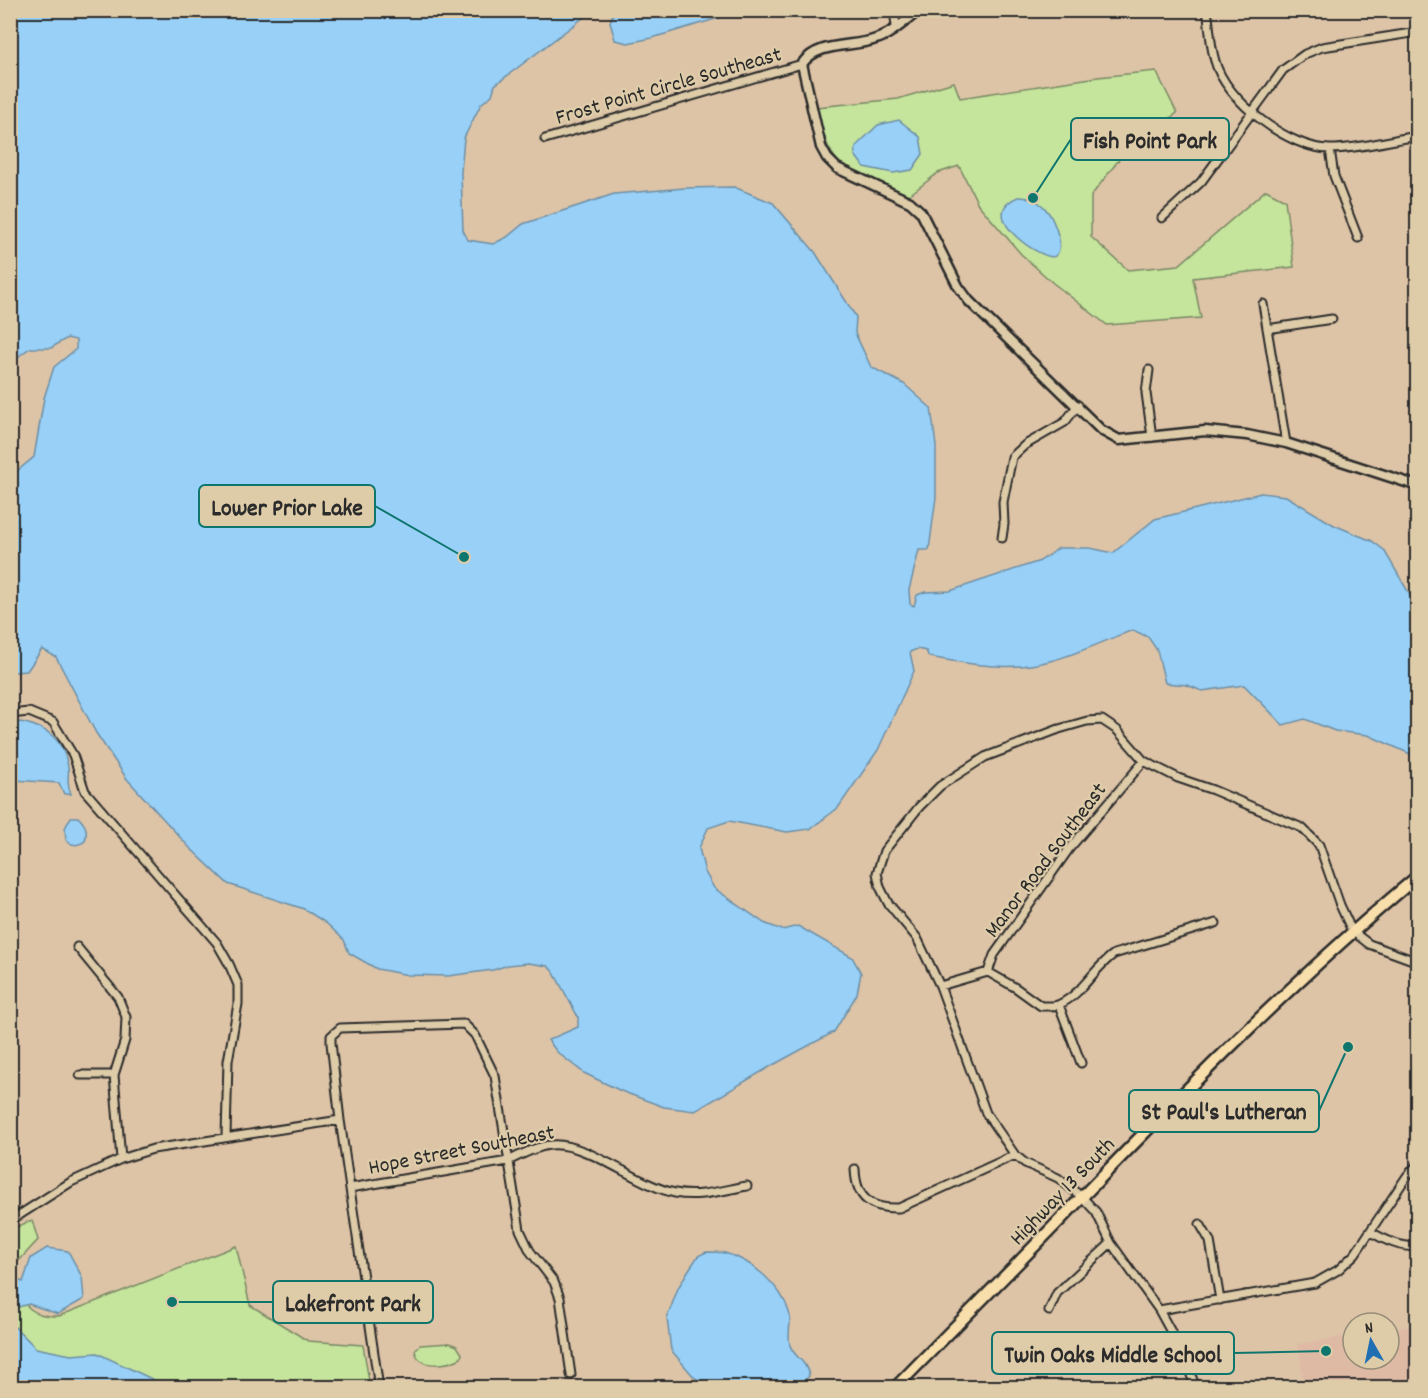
<svg xmlns="http://www.w3.org/2000/svg" width="1428" height="1398" font-family="Dekko,sans-serif">
  <style>
    .built { fill: #debaa5 }
    .green { fill: #c5e49c; stroke: #788864; stroke-width: 1.5 }
    .water { fill: #98d0f7; stroke: #6c8ea5; stroke-width: 1.5 }
    .lines { fill: none; stroke-linecap: round; stroke-linejoin: round }
    .minor-casing { stroke: #2b2b2b; stroke-width: 11 }
    .tertiary-casing { stroke: #2b2b2b; stroke-width: 13 }
    .primary-casing { stroke: #2b2b2b; stroke-width: 15 }
    .minor { stroke: #decca9; stroke-width: 7 }
    .tertiary { stroke: #decca9; stroke-width: 8 }
    .primary { stroke: #f8deab; stroke-width: 10 }
    .labels { text-anchor: middle; stroke-width: 4.5; stroke-linejoin: round; paint-order: stroke }
    .street-label { font-size: 22px; fill: #2b2b2b; stroke: #decca9 }
    .leader { fill: none; stroke: #0f766e; stroke-width: 2 }
    .callout-dot { fill: #0f766e; stroke: #decca9; stroke-width: 2 }
    .callout { fill: #decca9; stroke: #0f766e; stroke-width: 2 }
    .callout-label { font-size: 24px; text-anchor: middle; font-weight: bold; fill: #2b2b2b }
  </style>
  <rect width="100%" height="100%" fill="#dec4a7"/>
  <filter id="ink" filterUnits="userSpaceOnUse"><feTurbulence type="fractalNoise" baseFrequency=".0167" numOctaves="2"/><feDisplacementMap in="SourceGraphic" scale="12" xChannelSelector="R" yChannelSelector="G"/><feConvolveMatrix kernelMatrix="1 2 1 2 8 2 1 2 1" color-interpolation-filters="sRGB"/></filter>
  <g filter="url(#ink)">
    <path class="built" d="M 1417,1325 L 1417,1387 L 1304,1387 L 1298,1344 L 1353,1335 L 1353,1359 L 1389,1359 L 1389,1330 Z"/>
    <path class="green" d="M 1156,71 L 1177,113 L 1124,153 L 1091,196 L 1091,237 L 1128,270 L 1179,265 L 1266,190 L 1285,200 L 1294,267 L 1193,278 L 1201,318 L 1107,325 L 1053,283 L 1021,254 L 978,204 L 959,166 L 938,173 L 908,196 L 841,165 C 825,148 822,129 817,107 L 898,99 L 954,82 L 960,98 L 1098,77 Z
      M 32,1220 L 38,1240 L 15,1265 C 17,1296 24,1318 59,1316 L 236,1246 L 250,1305 L 308,1341 L 363,1345 L 370,1387 L 11,1387 L 10,1230 Z
      M 450,1343 L 457,1346 L 462,1354 L 461,1358 C 448,1365 418,1370 415,1350 L 420,1345 Z"/>
    <path class="water" d="M 11,10 L 592,11 L 495,85 L 492,95 L 481,104 L 464,138 L 461,172 L 463,230 L 468,240 L 493,244 L 507,237 L 523,224 L 614,194 L 685,188 L 734,187 L 773,203 L 815,252 L 856,317 L 855,333 L 871,367 L 904,384 L 931,408 L 936,446 L 936,497 L 929,550 L 919,550 L 909,590 L 910,604 L 914,606 L 917,595 L 925,592 L 950,591 L 1040,561 L 1059,548 L 1090,548 L 1113,553 L 1155,519 L 1261,493 L 1286,496 L 1334,525 L 1372,541 L 1384,550 L 1417,607 L 1417,757 L 1368,735 L 1335,731 L 1305,719 L 1283,725 L 1244,685 L 1202,691 L 1187,685 L 1165,683 L 1157,650 L 1148,637 L 1133,630 C 1106,640 1078,654 1050,661 C 1011,672 968,664 929,657 L 926,651 L 917,649 L 910,652 L 914,671 L 878,750 L 838,808 L 810,829 L 787,832 L 729,821 L 708,828 L 699,848 L 705,872 L 714,888 L 764,923 L 782,930 L 798,926 L 852,957 L 861,973 L 857,994 L 834,1032 L 773,1065 L 695,1111 L 664,1107 L 621,1091 L 584,1073 L 557,1052 L 548,1040 L 578,1027 L 578,1017 L 554,973 L 548,966 L 528,963 L 508,965 L 493,970 L 448,976 L 408,975 L 377,969 L 349,953 L 344,940 L 326,923 L 304,909 L 228,884 L 188,846 L 127,779 L 96,733 L 56,657 L 42,649 L 27,671 L 14,672 L 11,670 L 11,476 L 34,457 L 44,398 L 54,367 L 76,349 L 76,340 L 67,338 L 51,348 L 30,348 L 19,356 L 11,373 Z
      M 614,11 L 614,10 L 742,11 L 652,38 L 628,43 L 615,40 L 610,22 Z
      M 899,120 L 920,137 L 923,154 L 912,170 L 893,173 L 864,167 L 855,155 L 856,146 L 878,125 Z
      M 1018,197 C 1043,196 1054,217 1059,239 C 1060,244 1060,253 1055,256 C 1046,263 972,216 1018,197 Z
      M 21,722 C 48,728 63,738 68,767 C 70,779 65,780 71,794 L 64,794 L 59,783 L 13,780 L 11,783 L 11,724 Z
      M 71,817 L 78,817 C 86,825 88,830 85,841 C 79,846 71,846 66,840 L 65,828 Z
      M 47,1248 L 68,1251 L 82,1277 L 84,1299 L 58,1314 L 29,1304 L 11,1309 L 11,1277 L 23,1282 L 31,1258 Z
      M 706,1252 C 712,1252 719,1252 725,1253 C 751,1260 781,1285 789,1312 C 792,1322 787,1334 790,1345 C 793,1357 806,1359 809,1376 L 798,1387 L 708,1387 L 694,1377 L 671,1350 L 667,1318 L 678,1288 L 688,1271 L 698,1256 Z
      M 10,1317 L 13,1325 L 36,1348 L 71,1355 L 97,1353 L 156,1381 L 189,1387 L 11,1387 Z"/>
    <g class="lines">
      <defs>
        <path id="minor" d="M 894,10 L 896,26
          M 1207,10 C 1210,27 1210,45 1215,61 C 1225,100 1290,150 1331,149 C 1356,149 1391,140 1418,136
          M 545,139 L 802,64
          M 1330,149 L 1334,176 L 1358,238
          M 1162,218 L 1201,182 L 1283,70 L 1305,54 L 1322,47 L 1418,32
          M 1263,304 L 1286,443
          M 1267,329 L 1332,319
          M 1149,370 L 1146,393 L 1152,437
          M 1002,538 L 1004,524 L 1003,502 L 1012,457 L 1025,445 L 1065,422 L 1078,405
          M 10,714 L 29,712 L 53,722 L 73,755 L 85,791 L 217,943 L 229,964 L 238,985 L 238,1004 L 228,1061 L 226,1136
          M 77,947 L 118,997 L 126,1017 L 125,1040 L 114,1075 L 121,1159
          M 988,972 L 1016,988 L 1041,1006 C 1047,1006 1055,1007 1060,1004 C 1082,994 1094,968 1114,954 L 1216,923
          M 940,986 L 988,972 L 994,955 L 1069,849 L 1144,761
          M 1059,1005 L 1081,1063
          M 80,1075 L 114,1075
          M 855,1169 C 856,1199 871,1209 899,1208 L 1015,1155
          M 350,1188 L 508,1161 C 521,1155 536,1146 551,1145 C 586,1141 638,1186 675,1193 C 699,1198 723,1190 747,1186
          M 10,1221 L 71,1182 L 121,1159 L 153,1149 L 340,1120
          M 1200,1224 L 1210,1241 L 1220,1300
          M 1371,1232 C 1386,1241 1400,1247 1418,1247
          M 1159,1310 L 1315,1283 L 1338,1270 L 1355,1254 L 1407,1176 L 1418,1164
          M 1049,1311 L 1057,1293 L 1111,1243
          M 379,1388 L 340,1120 L 331,1043 L 331,1036 L 340,1028 L 464,1024 L 475,1035 L 495,1076 L 520,1230 L 530,1251 L 554,1282 L 560,1298 L 571,1375
          M 1196,1388 L 1182,1352 L 1159,1310 L 1111,1243 L 1096,1212 L 1082,1197 L 1058,1178 L 1025,1163 L 1015,1155 L 986,1113 L 940,986 L 917,938 L 888,903 L 880,887 L 877,873 L 884,851 L 919,807 L 940,786 L 985,757 L 1059,729 L 1087,721 L 1102,720 L 1117,730 L 1144,761 L 1178,778 L 1213,790 L 1302,828 L 1319,845 L 1340,905 L 1352,931 L 1369,944 L 1418,962"/>
        <path id="tertiary" d="M 920,10 C 907,19 891,35 876,39 C 852,48 818,41 802,64 L 821,147 L 827,158 L 837,168 L 910,202 L 921,212 L 958,286 L 969,301 L 1101,430 L 1119,440 L 1205,431 L 1247,435 L 1286,443 L 1415,485 L 1418,488"/>
        <path id="primary" d="M 895,1388 C 957,1324 1021,1261 1083,1196 C 1190,1085 1299,975 1418,876"/>
      </defs>
      <use href="#minor" class="minor-casing"/>
      <use href="#tertiary" class="tertiary-casing"/>
      <use href="#primary" class="primary-casing"/>
      <use href="#minor" class="minor"/>
      <use href="#tertiary" class="tertiary"/>
      <use href="#primary" class="primary"/>
    </g>
  </g>
  <g class="labels">
    <g class="street-label">
      <text transform="translate(668 84) rotate(-16)" y="8">Frost Point Circle Southeast</text>
      <text transform="translate(1044 859) rotate(-53)" y="8">Manor Road Southeast</text>
      <text transform="translate(461 1148) rotate(-11)" y="8">Hope Street Southeast</text>
      <text transform="translate(1061 1190) rotate(-46)" y="8">Highway 13 South</text>
    </g>
  </g>
  <path class="leader" d="M1033 198L1071 139M464 557L375 506M1348 1047L1319 1111M172 1302L273 1302M1326 1351L1234 1353"/>
  <g class="callout-dot">
    <circle cx="1033" cy="198" r="6"/>
    <circle cx="464" cy="557" r="6"/>
    <circle cx="1348" cy="1047" r="6"/>
    <circle cx="172" cy="1302" r="6"/>
    <circle cx="1326" cy="1351" r="6"/>
  </g>
  <g class="callout">
    <rect x="1071" y="118" width="158" height="42" rx="6"/>
    <rect x="199" y="485" width="176" height="42" rx="6"/>
    <rect x="1129" y="1090" width="190" height="42" rx="6"/>
    <rect x="273" y="1281" width="160" height="42" rx="6"/>
    <rect x="992" y="1332" width="242" height="42" rx="6"/>
  </g>
  <g class="callout-label">
    <text x="1150" y="148">Fish Point Park</text>
    <text x="287" y="515">Lower Prior Lake</text>
    <text x="1224" y="1119">St Paul's Lutheran</text>
    <text x="353" y="1311">Lakefront Park</text>
    <text x="1113" y="1362">Twin Oaks Middle School</text>
  </g>
  <rect width="1428" height="1398" fill="none" stroke="#decca9" stroke-width="36"/>
  <rect x="18" y="18" width="1392" height="1362" fill="none" stroke="#2b2b2b" stroke-width="2" filter="url(#ink)"/>
  <g transform="translate(1371 1341) rotate(351)"><circle r="28" fill="#decca9" stroke="#968c77" stroke-width="1.5"/>
  <path d="M0-4.5L10 22L0 15L-10 22Z" fill="#1f6fb2"/>
  <text y="-9" font-size="16" font-weight="bold" text-anchor="middle" fill="#2b2b2b">N</text>
  </g>
</svg>
